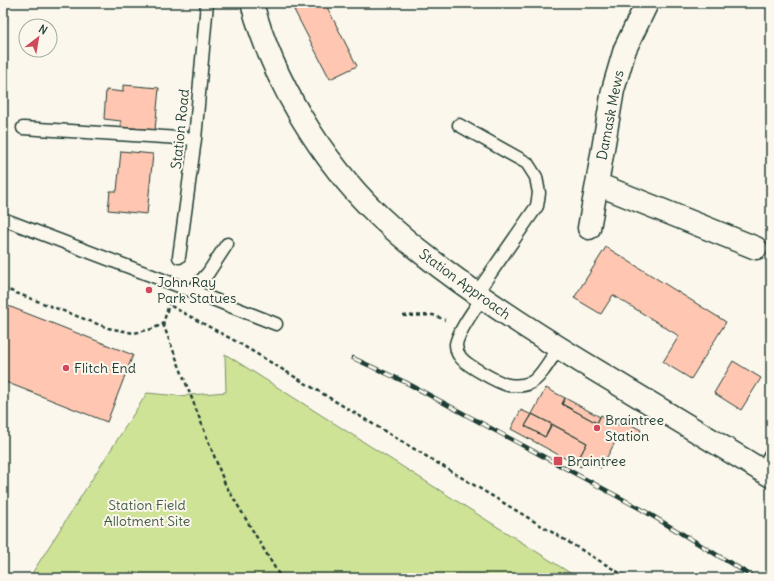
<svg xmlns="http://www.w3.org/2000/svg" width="774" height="581" font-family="Delius,sans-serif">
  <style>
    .green { fill: #cfe397; stroke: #779066 }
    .building { fill: #ffc7b2; stroke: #1f3d34 }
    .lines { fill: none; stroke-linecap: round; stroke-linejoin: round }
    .lane-casing { stroke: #1f3d34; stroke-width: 15 }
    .street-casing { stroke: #1f3d34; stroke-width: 25 }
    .path { stroke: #1f3d34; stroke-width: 2.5; stroke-dasharray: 4 3; stroke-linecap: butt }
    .lane { stroke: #fbf7ec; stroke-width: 12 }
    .street { stroke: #fbf7ec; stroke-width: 22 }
    .rail-casing { stroke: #1f3d34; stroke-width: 4.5 }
    .rail { stroke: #fbf7ec; stroke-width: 3; stroke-dasharray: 9; stroke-linecap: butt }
    .poi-dot { fill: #d1495b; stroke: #fbf7ec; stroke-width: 1.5 }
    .labels { text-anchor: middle; stroke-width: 4; stroke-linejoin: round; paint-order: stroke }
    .street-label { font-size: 14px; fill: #1f3d34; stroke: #fbf7ec }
    .poi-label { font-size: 14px; fill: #1f3d34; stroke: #fbf7ec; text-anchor: start }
    .park-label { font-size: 14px; fill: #425e48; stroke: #fbf7ec }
  </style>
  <rect width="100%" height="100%" fill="#fbf7ec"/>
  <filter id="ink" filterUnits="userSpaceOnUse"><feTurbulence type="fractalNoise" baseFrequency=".025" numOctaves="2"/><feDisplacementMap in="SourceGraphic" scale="8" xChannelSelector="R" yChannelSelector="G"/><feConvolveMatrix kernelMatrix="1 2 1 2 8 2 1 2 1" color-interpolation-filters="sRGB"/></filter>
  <g filter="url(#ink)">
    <path class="green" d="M 225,354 L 578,578 L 29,578 L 147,393 L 179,396 L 226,392 Z"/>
    <path class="building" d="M 297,3 L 325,3 L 357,66 L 330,79 L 292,6 Z
      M 123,85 L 159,88 L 155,130 L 121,127 L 121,121 L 104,119 L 106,90 L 123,92 Z
      M 121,151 L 153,154 L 147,214 L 108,210 L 110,191 L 117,191 Z
      M 606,247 L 726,322 L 691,379 L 663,362 L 679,336 L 613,295 L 601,314 L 574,298 Z
      M 3,304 L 133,355 L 107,422 L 3,381 Z
      M 733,361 L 761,378 L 741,410 L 714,393 Z
      M 546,388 L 565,398 L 562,404 L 597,423 L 601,415 L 619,425 L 622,420 L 641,430 L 634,442 L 619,435 L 601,468 L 580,456 L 587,443 L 532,414 Z
      M 565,398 L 600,417 L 597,423 L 562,404 Z
      M 521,410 L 532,415 L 525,426 L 545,437 L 552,424 L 587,443 L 580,456 L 585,459 L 581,467 L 511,429 Z
      M 532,414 L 552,424 L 545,437 L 525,426 Z"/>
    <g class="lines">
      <defs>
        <path id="lane" d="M 459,125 L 527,163 L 536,177 L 539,193 L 537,206 L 476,294
          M 23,128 L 195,139
          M 3,219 L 192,291 L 276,324
          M 179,257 L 195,139 L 207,3
          M 192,291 L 208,273 L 227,244
          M 482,298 C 474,310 459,330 456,344 C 456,346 457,353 459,355 C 463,364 499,383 508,385 C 515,386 523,386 530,383 C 540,379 552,357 558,348
          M 761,470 L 771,454"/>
        <path id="street" d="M 252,3 C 273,81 321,160 379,216 C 398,234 419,251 440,267 C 485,301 533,332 582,362 C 645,400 708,438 771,476
          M 597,184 L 756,248
          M 589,228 L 597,184 L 613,90 L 625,49 L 647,3"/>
      </defs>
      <use href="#lane" class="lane-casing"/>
      <use href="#street" class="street-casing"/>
      <path class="path" d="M 3,288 L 108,328 L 134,333 L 152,329 L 163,324 L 169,304
        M 171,306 L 237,342 L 628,578
        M 403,316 L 433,315 L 445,320
        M 163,324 L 225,484 L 281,578"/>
      <use href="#lane" class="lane"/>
      <use href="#street" class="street"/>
      <defs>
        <path id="rail" d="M 353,358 L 405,382 L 641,509 L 755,578"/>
      </defs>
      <use href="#rail" class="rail-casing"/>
      <use href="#rail" class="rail"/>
    </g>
  </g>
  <g class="poi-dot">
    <circle cx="149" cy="290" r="4"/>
    <circle cx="66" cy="368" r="4"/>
    <circle cx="597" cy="428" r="4"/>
    <rect x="553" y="456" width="10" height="10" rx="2"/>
  </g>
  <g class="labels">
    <g class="street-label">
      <text transform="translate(610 115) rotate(-79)" y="5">Damask Mews</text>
      <text transform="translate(180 129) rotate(-84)" y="5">Station Road</text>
      <text transform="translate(465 284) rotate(36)" y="5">Station Approach</text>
    </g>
    <g class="poi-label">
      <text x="157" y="287">John Ray<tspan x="157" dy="16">Park Statues</tspan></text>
      <text x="74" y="373">Flitch End</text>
      <text x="605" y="425">Braintree<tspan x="605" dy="16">Station</tspan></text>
      <text x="567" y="466">Braintree</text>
    </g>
    <g class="park-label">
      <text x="147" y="510">Station Field<tspan x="147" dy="16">Allotment Site</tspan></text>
    </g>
  </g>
  <rect width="774" height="581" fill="none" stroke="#fbf7ec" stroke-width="16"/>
  <rect x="8" y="8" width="758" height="565" fill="none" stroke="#1f3d34" stroke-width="1.5" filter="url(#ink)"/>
  <g transform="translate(38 38) rotate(31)"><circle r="19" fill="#fbf7ec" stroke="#a3ada2"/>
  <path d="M0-3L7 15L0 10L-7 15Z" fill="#d1495b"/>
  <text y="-6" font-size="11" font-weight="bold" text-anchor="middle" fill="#1f3d34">N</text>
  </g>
</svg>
